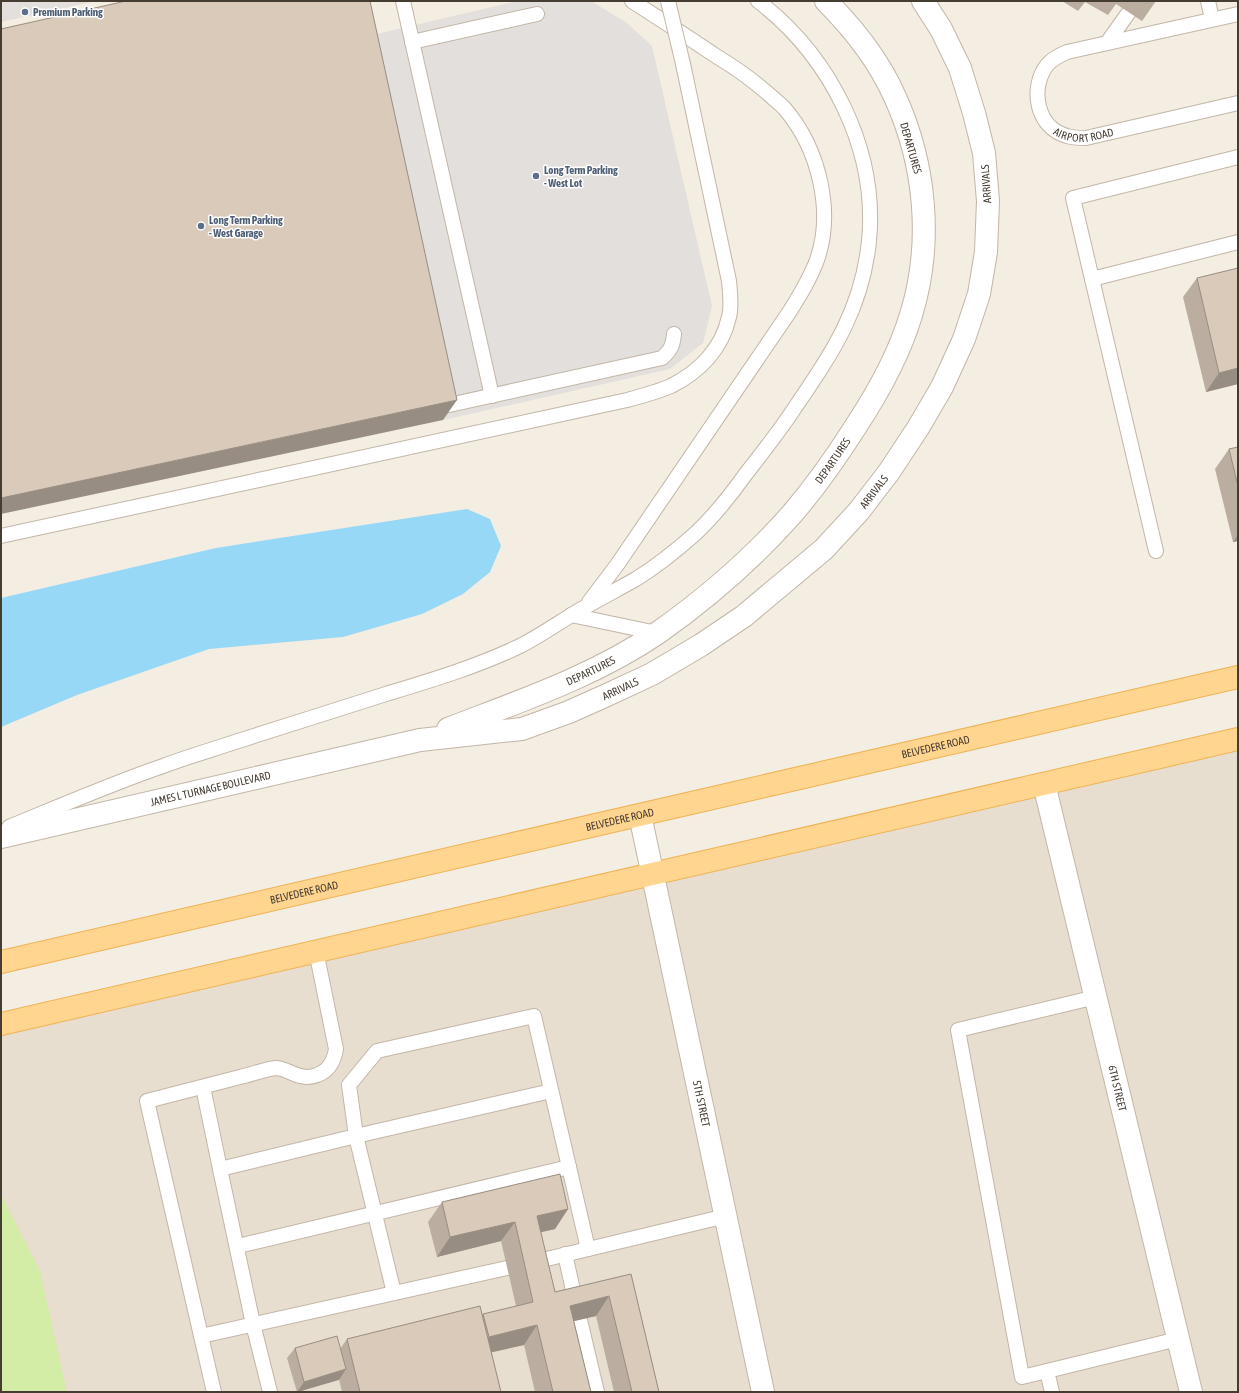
<svg xmlns="http://www.w3.org/2000/svg" width="1239" height="1393" font-family="'Asap Condensed',sans-serif">
  <style>
    .residential { fill: #e8ded0 }
    .green { fill: #d3eca6 }
    .parking { fill: #e3dfdc }
    .water { fill: #97d8f7 }
    .lines { fill: none; stroke-linecap: round; stroke-linejoin: round }
    .service-casing { stroke: #c2b6a7; stroke-width: 16 }
    .minor-casing { stroke: #c2b6a7; stroke-width: 24 }
    .tertiary-casing { stroke: #c2b6a7; stroke-width: 24 }
    .primary-casing { stroke: #efb354; stroke-width: 24 }
    .service { stroke: #fff; stroke-width: 14 }
    .minor { stroke: #fff; stroke-width: 22 }
    .tertiary { stroke: #fff; stroke-width: 22 }
    .primary { stroke: #ffd590; stroke-width: 22 }
    .service-bridge-casing { stroke: #c2b6a7; stroke-width: 16; stroke-linecap: butt }
    .service-bridge { stroke: #fff; stroke-width: 14 }
    .wall { fill: #bbaea0 }
    .shaded-wall { fill: #988d82 }
    .building { fill: #d9caba; stroke: #988d82 }
    .service-dot { fill: #5c6f8a; stroke: #fff; stroke-width: 1.5 }
    .labels { text-anchor: middle; stroke-width: 3; stroke-linejoin: round; paint-order: stroke }
    .service-label { font-size: 11px; font-weight: bold; fill: #4e5e75; stroke: #fff; text-anchor: start }
    .street-label { font-size: 11px; fill: #453c32; stroke: #fff }
  </style>
  <rect width="100%" height="100%" fill="#f3ede2"/>
  <path class="residential" d="M 1238,739 L 1238,1392 L 1,1392 L 1,1024 Z"/>
  <path class="green" d="M 1,1195 L 40,1271 L 67,1392 L 1,1392 Z"/>
  <path class="parking" d="M 1,1 L 96,1 L 1,22 Z
    M 518,1 L 591,1 L 627,23 L 652,46 L 712,306 L 703,343 L 670,369 L 443,420 L 360,38 Z"/>
  <path class="water" d="M 467,509 L 490,519 L 501,546 L 490,572 L 463,594 L 422,614 L 343,637 L 209,649 L 77,695 L 1,727 L 1,598 L 216,548 Z"/>
  <g class="lines">
    <defs>
      <g id="service">
        <path d="M 403,1 L 492,396"/>
        <path d="M 1208,1 L 1212,19"/>
        <path id="s1" d="M 1238,14 L 1067,52 C 1060,55 1052,59 1047,65 C 1029,89 1037,128 1067,136 C 1073,138 1080,138 1086,138 L 1238,103"/>
        <path d="M 412,42 L 537,14"/>
        <path d="M 1107,43 L 1129,12"/>
        <path d="M 1092,279 L 1073,198 L 1238,157"/>
        <path d="M 440,407 L 662,358 C 671,350 673,345 674,334"/>
        <path d="M 1,536 L 627,400 C 642,396 657,392 671,386 C 699,372 722,349 729,317 C 732,306 730,292 729,281 L 683,64"/>
        <path d="M 1156,551 L 1092,279 L 1238,242"/>
        <path d="M 589,602 L 617,565 L 790,311 C 800,295 810,279 817,260 C 834,211 819,149 785,109 C 782,105 776,101 772,97 C 754,81 736,68 716,56 C 688,37 660,19 632,1"/>
        <path d="M 571,615 L 657,633"/>
        <path d="M 9,827 C 60,806 111,784 163,766 C 187,757 211,750 235,742 C 285,726 336,710 386,694 C 432,680 479,666 522,645 C 545,633 565,618 587,606 C 603,597 620,588 636,579 C 657,566 678,549 696,533 C 715,515 730,496 745,475 C 762,453 779,432 794,409 C 832,353 862,310 869,241 C 878,149 830,56 758,1"/>
        <path d="M 316,951 L 336,1049 C 334,1061 329,1071 317,1075 C 300,1082 288,1068 276,1068 C 265,1069 250,1075 240,1077 C 209,1085 178,1093 147,1101 L 201,1336 L 507,1268"/>
        <path d="M 203,1087 L 220,1169"/>
        <path d="M 238,1246 L 569,1167"/>
        <path d="M 565,1254 L 576,1304"/>
        <path d="M 530,1263 L 726,1216"/>
        <path d="M 394,1293 L 356,1136 L 349,1085 L 377,1051 L 534,1016 L 588,1249"/>
        <path d="M 580,1320 L 597,1392"/>
        <path d="M 201,1336 L 214,1392"/>
        <path d="M 1047,1371 L 1022,1377 L 958,1030 L 1096,997"/>
        <path d="M 270,1392 L 253,1324 L 220,1169 L 356,1136 L 551,1091"/>
        <path d="M 1052,1392 L 1047,1371 L 1178,1339"/>
      </g>
      <g id="minor">
        <path id="s2" d="M 1044,784 L 1191,1392"/>
        <path id="s3" d="M 640,815 L 763,1392"/>
      </g>
      <g id="tertiary">
        <path id="s4" d="M 448,729 C 520,701 595,676 659,632 C 707,598 753,558 792,514 C 816,486 837,456 856,426 C 879,391 899,355 911,315 C 933,244 926,165 895,97 C 879,61 854,29 826,1"/>
        <path id="s5" d="M 1,837 L 420,740 L 522,729 L 569,712 L 607,695 L 652,674 L 701,645 L 744,616 L 824,549 L 859,511 L 889,472 L 918,428 L 942,387 L 964,339 L 979,294 L 986,252 L 988,201 L 984,153 L 974,113 L 960,68 L 941,29 L 923,1"/>
      </g>
      <g id="primary">
        <path id="s6" d="M 1,962 L 1238,677"/>
        <path d="M 1,1024 L 1238,739"/>
      </g>
    </defs>
    <use href="#service" class="service-casing"/>
    <use href="#minor" class="minor-casing"/>
    <use href="#tertiary" class="tertiary-casing"/>
    <use href="#primary" class="primary-casing"/>
    <use href="#service" class="service"/>
    <use href="#minor" class="minor"/>
    <use href="#tertiary" class="tertiary"/>
    <use href="#primary" class="primary"/>
    <defs>
      <path id="service-bridge" d="M 668,1 L 683,64"/>
    </defs>
    <use href="#service-bridge" class="service-bridge-casing"/>
    <use href="#service-bridge" class="service-bridge"/>
  </g>
  <path class="wall" d="M 1062,1 L 1156,1 L 1142,21 L 1116,4 L 1108,15 L 1085,2 L 1078,11 Z
    M 1197,278 L 1238,384 L 1206,392 L 1183,297 Z
    M 1238,447 L 1238,541 L 1233,542 L 1215,469 L 1229,449 Z
    M 442,1202 L 568,1209 L 555,1229 L 541,1232 L 555,1292 L 631,1274 L 659,1392 L 614,1392 L 596,1316 L 574,1321 L 591,1392 L 535,1392 L 524,1345 L 491,1352 L 501,1392 L 342,1392 L 339,1379 L 299,1392 L 297,1392 L 287,1358 L 295,1348 L 340,1349 L 347,1339 L 482,1315 L 483,1314 L 516,1306 L 501,1241 L 437,1257 L 428,1222 Z"/>
  <path class="shaded-wall" d="M 1238,368 L 1238,384 L 1206,392 L 1219,373 Z
    M 457,400 L 443,420 L 1,514 L 1,498 Z
    M 1238,535 L 1238,541 L 1233,542 Z
    M 568,1209 L 555,1229 L 524,1236 L 537,1216 Z
    M 515,1222 L 501,1241 L 437,1257 L 450,1237 Z
    M 609,1296 L 596,1316 L 557,1325 L 570,1306 Z
    M 537,1325 L 524,1345 L 475,1356 L 489,1337 Z
    M 346,1369 L 339,1380 L 297,1392 L 304,1382 Z"/>
  <path class="building" d="M 126,1 L 370,1 L 457,400 L 1,498 L 1,29 Z
    M 1238,268 L 1238,368 L 1219,373 L 1197,278 Z
    M 1238,447 L 1238,486 L 1229,449 Z
    M 560,1174 L 568,1209 L 537,1216 L 555,1292 L 631,1274 L 659,1392 L 632,1392 L 609,1296 L 570,1306 L 591,1392 L 553,1392 L 537,1325 L 489,1337 L 483,1314 L 533,1302 L 515,1222 L 450,1237 L 442,1202 Z
    M 480,1306 L 501,1392 L 360,1392 L 347,1339 Z
    M 337,1336 L 346,1369 L 304,1382 L 295,1348 Z"/>
  <g class="service-dot">
    <circle cx="25" cy="12" r="4"/>
    <circle cx="536" cy="176" r="4"/>
    <circle cx="201" cy="226" r="4"/>
  </g>
  <g class="labels">
    <g class="service-label">
      <text x="33" y="16">Premium Parking</text>
      <text x="544" y="174">Long Term Parking<tspan x="544" dy="13">- West Lot</tspan></text>
      <text x="209" y="224">Long Term Parking<tspan x="209" dy="13">- West Garage</tspan></text>
    </g>
    <g class="street-label">
      <text dy="4" stroke="none"><textPath href="#s1" startOffset="302">AIRPORT ROAD</textPath></text>
      <text transform="translate(911 148) rotate(74)" y="4">DEPARTURES</text>
      <text transform="translate(986 184) rotate(-94)" y="4">ARRIVALS</text>
      <text dy="4" stroke="none"><textPath href="#s4" startOffset="478">DEPARTURES</textPath></text>
      <text dy="4" stroke="none"><textPath href="#s5" startOffset="963">ARRIVALS</textPath></text>
      <text dy="4" stroke="none"><textPath href="#s4" startOffset="154">DEPARTURES</textPath></text>
      <text dy="4" stroke="none"><textPath href="#s5" startOffset="639">ARRIVALS</textPath></text>
      <text dy="4" stroke="none"><textPath href="#s6" startOffset="959">BELVEDERE ROAD</textPath></text>
      <text dy="4" stroke="none"><textPath href="#s5" startOffset="215">JAMES L TURNAGE BOULEVARD</textPath></text>
      <text dy="4" stroke="none"><textPath href="#s6" startOffset="635">BELVEDERE ROAD</textPath></text>
      <text dy="4" stroke="none"><textPath href="#s6" startOffset="311">BELVEDERE ROAD</textPath></text>
      <text dy="4" stroke="none"><textPath href="#s2" startOffset="313">6TH STREET</textPath></text>
      <text dy="4" stroke="none"><textPath href="#s3" startOffset="295">5TH STREET</textPath></text>
    </g>
  </g>
  <rect width="1239" height="1393" fill="none" stroke="#453c32" stroke-width="4"/>
</svg>
